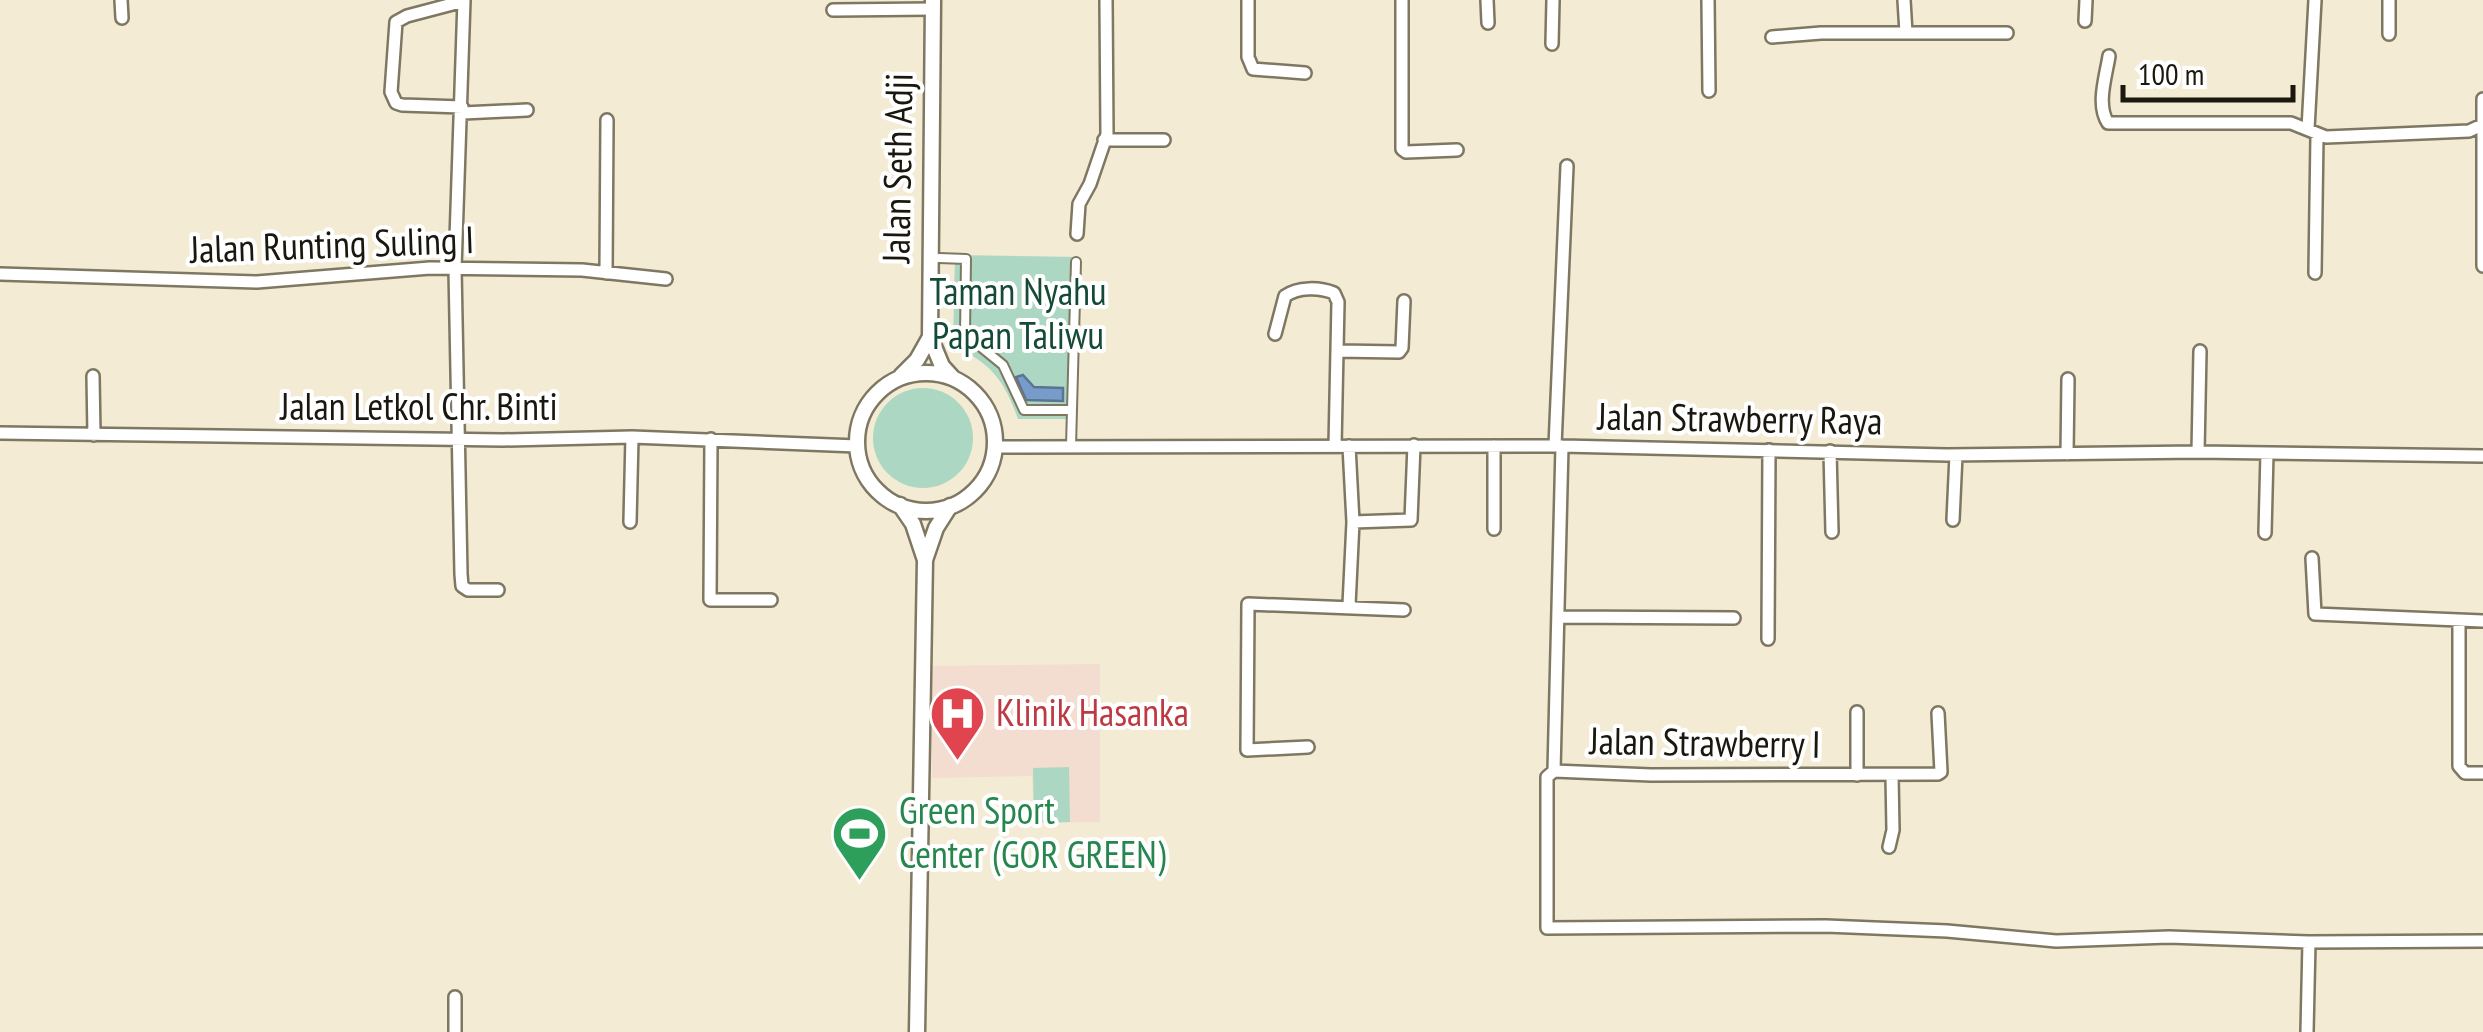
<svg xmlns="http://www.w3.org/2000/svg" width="2483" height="1032" font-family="'PT Sans Narrow',sans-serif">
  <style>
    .education { fill: #f3dcd0 }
    .green { fill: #acd8c3 }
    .water { fill: #789cca; stroke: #5c7492; stroke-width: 2.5 }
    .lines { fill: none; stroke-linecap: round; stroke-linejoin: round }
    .pedestrian-casing { stroke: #7e7762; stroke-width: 12 }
    .minor-casing { stroke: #7e7762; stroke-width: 16 }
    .tertiary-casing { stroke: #7e7762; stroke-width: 19 }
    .pedestrian { stroke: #fff; stroke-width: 8 }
    .minor { stroke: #fff; stroke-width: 11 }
    .tertiary { stroke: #fff; stroke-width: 14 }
    .labels { text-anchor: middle; stroke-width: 8; stroke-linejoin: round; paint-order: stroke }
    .street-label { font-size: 38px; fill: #1a170e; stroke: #fff }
    .park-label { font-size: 38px; fill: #144a36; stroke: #fff }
    .health-label { font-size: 38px; fill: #be3a42; stroke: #fff; text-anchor: start }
    .leisure-label { font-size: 38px; fill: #27864d; stroke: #fff; text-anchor: start }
  </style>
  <rect width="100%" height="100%" fill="#f3ebd3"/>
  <path class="education" d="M 1100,664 L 1100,822 L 1034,823 L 1032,776 L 932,778 L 932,666 Z"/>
  <path class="green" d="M 955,255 L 1079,257 L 1075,419 L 1018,419 C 1004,379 991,364 953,345 Z
    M873 438a50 50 0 1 1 100 0a50 50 0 1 1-100 0Z
    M 1069,767 L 1070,822 L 1034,823 L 1033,768 Z"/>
  <path class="water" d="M 1023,375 L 1034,387 L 1063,388 L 1063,401 L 1026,400 L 1016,377 Z"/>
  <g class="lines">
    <defs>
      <path id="pedestrian" d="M 939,258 L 966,259 L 965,334 L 1003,365 L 1024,410 L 1072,410
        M 1071,446 L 1076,262"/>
      <path id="minor" d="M 121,0 L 122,18
        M 464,0 L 455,269 L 461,574 L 462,586 L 468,590 L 498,590
        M 1248,0 L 1248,57 L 1253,69 L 1305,73
        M 1402,0 L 1402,149 L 1406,152 L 1457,150
        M 1487,0 L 1488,23
        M 1708,0 L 1709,91
        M 1904,0 L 1906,33
        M 2389,0 L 2389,34
        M 833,10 L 933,9
        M 2085,21 L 2086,0
        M 1772,37 L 1821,33 L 2007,33
        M 1552,44 L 1553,0
        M 2109,56 C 2106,76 2096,105 2108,123 L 2291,123 L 2326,137 L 2469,131 L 2482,125
        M 2483,99 L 2483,266
        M 462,107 L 402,105 L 396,103 L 391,92 L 396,22 L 407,16 L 464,1
        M 463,113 L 527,110
        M 2308,129 L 2315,0
        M 1104,140 L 1164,140
        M 1077,234 L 1079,204 L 1090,184 L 1107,134 L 1106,0
        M 606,273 L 607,120
        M 2315,273 L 2317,136
        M 0,274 L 257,282 L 430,268 L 582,270 L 666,279
        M 1275,334 L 1285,296 C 1298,287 1319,287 1334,293 L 1338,302 L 1335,446
        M 1338,351 L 1399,352 L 1402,348 L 1404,301
        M 93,376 L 94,435
        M 0,433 L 503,440 L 632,437 L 857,446
        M 711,439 L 710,600 L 771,600
        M 1349,446 L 1353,522 L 1349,605
        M 1555,446 L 1567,166
        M 1562,446 L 1554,771 L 1651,775 L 1938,774 L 1941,772 L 1938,713
        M 995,447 L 1562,446 L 1947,455 L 2198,452 L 2483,456
        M 1830,451 L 1832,532
        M 2198,452 L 2200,351
        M 2067,454 L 2068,379
        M 1953,520 L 1956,455
        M 630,522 L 632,437
        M 1353,522 L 1411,520 L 1414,445
        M 1494,529 L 1494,446
        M 2265,533 L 2267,453
        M 2312,558 L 2315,614 L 2483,621
        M 1558,617 L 1734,618
        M 2459,621 L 2459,766 L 2465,773 L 2483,773
        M 1768,639 L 1769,450
        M 1308,747 L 1247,750 L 1248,604 L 1404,610
        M 1554,771 L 1547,777 L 1547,928 L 1826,926 L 1947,931 L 2056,941 L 2169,937 L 2309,942 L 2483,941
        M 1857,775 L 1857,712
        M 1889,847 L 1893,830 L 1892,776
        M 455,1032 L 455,997
        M 2307,1032 L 2309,942"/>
      <path id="tertiary" d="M 933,0 L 930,337 L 942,366 L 952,377
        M857 442a69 69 0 1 1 138 0a69 69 0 1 1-138 0Z
        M 901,376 L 917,360 L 930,337
        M 900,505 L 913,524 L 925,560 L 917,1032
        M 925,560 L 936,528 L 950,506"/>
    </defs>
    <use href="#pedestrian" class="pedestrian-casing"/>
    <use href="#minor" class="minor-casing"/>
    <use href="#tertiary" class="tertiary-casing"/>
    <use href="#pedestrian" class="pedestrian"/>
    <use href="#minor" class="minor"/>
    <use href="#tertiary" class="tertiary"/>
  </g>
  <defs>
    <symbol id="hospital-pin" viewBox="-11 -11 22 30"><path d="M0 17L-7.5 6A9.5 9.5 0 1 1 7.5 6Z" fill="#e0444e" stroke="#fff"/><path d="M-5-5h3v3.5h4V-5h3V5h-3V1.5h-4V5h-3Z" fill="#fff"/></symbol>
    <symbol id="stadium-pin" viewBox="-11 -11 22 30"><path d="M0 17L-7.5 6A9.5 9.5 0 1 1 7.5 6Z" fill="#2e9e5b" stroke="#fff"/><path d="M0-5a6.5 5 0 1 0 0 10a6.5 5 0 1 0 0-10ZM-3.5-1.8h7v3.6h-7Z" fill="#fff"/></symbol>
  </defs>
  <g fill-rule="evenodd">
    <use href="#hospital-pin" x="926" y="682" width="63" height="86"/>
    <use href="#stadium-pin" x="828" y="802" width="63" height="86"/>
  </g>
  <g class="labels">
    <g class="street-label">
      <text transform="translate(898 168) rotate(-89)" y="13">Jalan Seth Adji</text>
      <text transform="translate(332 245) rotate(-2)" y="13">Jalan Runting Suling I</text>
      <text x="419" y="420">Jalan Letkol Chr. Binti</text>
      <text transform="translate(1740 419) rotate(1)" y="13">Jalan Strawberry Raya</text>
      <text transform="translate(1705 743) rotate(1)" y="13">Jalan Strawberry I</text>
    </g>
    <g class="park-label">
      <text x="1018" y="305">Taman Nyahu<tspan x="1018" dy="44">Papan Taliwu</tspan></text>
    </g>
    <g class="health-label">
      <text x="996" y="726">Klinik Hasanka</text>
    </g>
    <g class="leisure-label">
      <text x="899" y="824">Green Sport<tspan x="899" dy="44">Center (GOR GREEN)</tspan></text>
    </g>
  </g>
  <path d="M2123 85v15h170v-15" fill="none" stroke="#1a170e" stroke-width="5"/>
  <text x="2138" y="85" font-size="30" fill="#1a170e" stroke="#ffffff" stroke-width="8" paint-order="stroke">100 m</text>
</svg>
